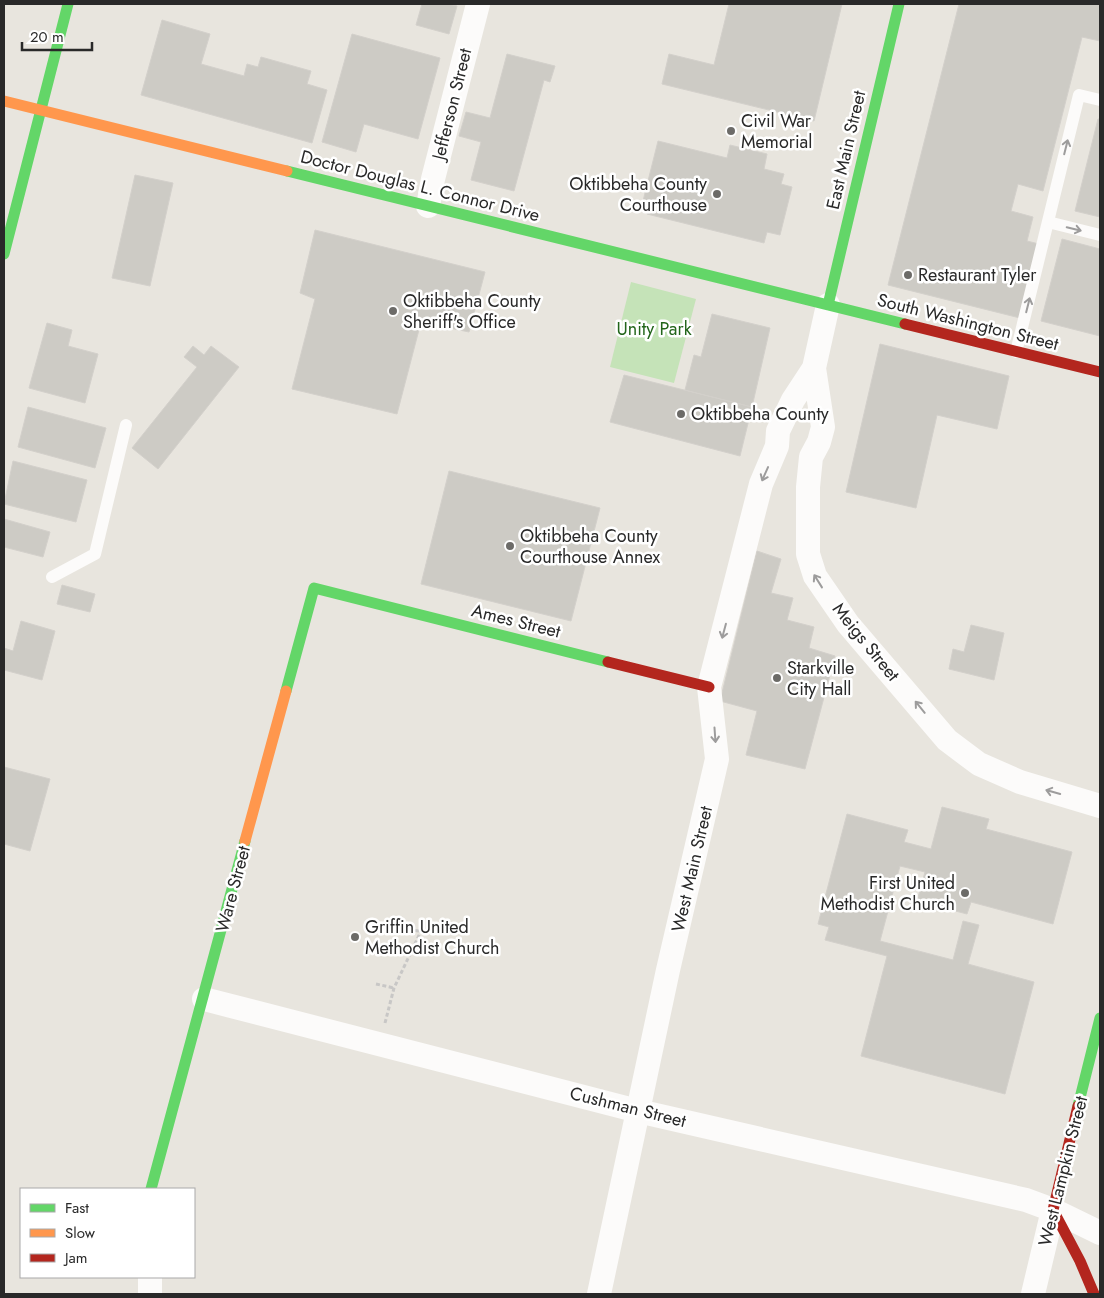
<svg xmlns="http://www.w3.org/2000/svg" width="1104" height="1298" font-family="Jost,sans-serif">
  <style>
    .green { fill: #c5e3b8 }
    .building { fill: #cdcbc5; stroke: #d3d0cb }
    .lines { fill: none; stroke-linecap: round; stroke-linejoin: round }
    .path { stroke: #c8c7c6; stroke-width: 3; stroke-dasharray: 4 2.5; stroke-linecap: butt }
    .lane { stroke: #fcfbfa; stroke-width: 12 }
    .street { stroke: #fcfbfa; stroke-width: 24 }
    .fast { stroke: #63d668; stroke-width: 11 }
    .slow { stroke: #ff974d; stroke-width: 11 }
    .jam { stroke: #b3261e; stroke-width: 11 }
    .oneway { stroke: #9d9c9c }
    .poi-dot { fill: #6c6b68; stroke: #fff; stroke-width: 2 }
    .labels { text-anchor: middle; stroke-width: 5; stroke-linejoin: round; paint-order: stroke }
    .street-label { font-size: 18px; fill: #292929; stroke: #fff }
    .poi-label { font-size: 18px; fill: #292929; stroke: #fff; text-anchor: start }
    .park-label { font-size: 18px; fill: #22651a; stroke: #fff }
  </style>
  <rect width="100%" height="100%" fill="#e8e5de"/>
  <path class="green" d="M 631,282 L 696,299 L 674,383 L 610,367 Z"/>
  <path class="building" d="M 422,4 L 448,4 L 457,6 L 449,34 L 416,25 Z
    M 729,4 L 842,4 L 814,121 L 662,84 L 669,54 L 714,65 Z
    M 959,4 L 1100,4 L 1100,41 L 1082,37 L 1043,191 L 1018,184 L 1011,211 L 1033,217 L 1027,241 L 1039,244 L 1020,318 L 888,285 Z
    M 162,20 L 210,34 L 201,64 L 244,76 L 247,64 L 258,67 L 261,57 L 311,71 L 307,84 L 327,90 L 312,143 L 141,95 Z
    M 352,34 L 440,58 L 418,139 L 364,124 L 356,152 L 322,142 Z
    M 507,54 L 555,66 L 550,82 L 544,80 L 514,191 L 471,180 L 481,142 L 459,136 L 466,112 L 490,118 Z
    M 1098,119 L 1100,119 L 1100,217 L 1075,211 Z
    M 658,141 L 727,158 L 730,145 L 767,154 L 764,169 L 784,174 L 781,184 L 792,187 L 780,235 L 767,232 L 764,243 L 647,214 L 650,203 L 643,201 Z
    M 135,175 L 173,183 L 150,286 L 112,278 Z
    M 315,230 L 485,272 L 469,332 L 421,322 L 397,414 L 292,389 L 315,299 L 300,293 Z
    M 1062,239 L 1100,249 L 1100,336 L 1041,321 Z
    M 712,314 L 770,328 L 752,407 L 685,390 L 694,355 L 701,357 Z
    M 47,323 L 72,330 L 68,346 L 98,354 L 85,403 L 29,388 Z
    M 880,344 L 1009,376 L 997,429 L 937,415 L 916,508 L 846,492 Z
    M 193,346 L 204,355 L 211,346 L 239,367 L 158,469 L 132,448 L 197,367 L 184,357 Z
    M 624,375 L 752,407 L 740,456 L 610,422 Z
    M 28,407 L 106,428 L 95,468 L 18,447 Z
    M 13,461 L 87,480 L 76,522 L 4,504 Z
    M 449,471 L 600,508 L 571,621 L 421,584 Z
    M 4,519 L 50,532 L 43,557 L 4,547 Z
    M 757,551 L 781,559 L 771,593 L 793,598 L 787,620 L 814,627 L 809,648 L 835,656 L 805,769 L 746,755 L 757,711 L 720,701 Z
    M 62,585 L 95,594 L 90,612 L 57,604 Z
    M 21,621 L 55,631 L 42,680 L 4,670 L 4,648 L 13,651 Z
    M 971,625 L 1004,633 L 994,680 L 949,669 L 953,649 L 964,652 Z
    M 4,767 L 50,779 L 30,851 L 4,844 Z
    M 942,807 L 989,819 L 986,829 L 1072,852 L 1053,924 L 971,902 L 967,914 L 917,901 L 925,872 L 900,866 L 880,941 L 953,960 L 963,921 L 979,925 L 968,964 L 1034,982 L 1005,1094 L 861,1056 L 887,956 L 825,940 L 829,927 L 818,924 L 847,814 L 908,830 L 904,842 L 931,849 Z"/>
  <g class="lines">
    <path class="path" d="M 402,929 L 436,933
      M 376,984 L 394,988
      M 385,1023 L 394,988 L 421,931"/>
    <path class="lane" d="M 1048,222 L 1100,235
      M 1016,352 L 1079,95 L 1100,100
      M 52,577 L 95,554 L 126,425"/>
    <path class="street" d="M 428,206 L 433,179 L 478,4
      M 814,368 L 823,427 L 819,442 L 811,457 L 808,487 L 808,554 L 815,576 L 848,624 L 947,740 L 979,764 L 1020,782 L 1100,806
      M 204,999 L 638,1111 L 1026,1200 L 1053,1210 L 1100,1233
      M 150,1277 L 150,1294
      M 599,1294 L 668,970 L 717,759 L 709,687 L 761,484 L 777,446 L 778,431 L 793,400 L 814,368 L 828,305
      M 1033,1294 L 1053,1210"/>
    <path class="fast" d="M 287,171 L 905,324
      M 4,254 L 68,4
      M 828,305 L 899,4
      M 286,691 L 314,588 L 608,662
      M 1078,1106 L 1100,1018
      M 151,1189 L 245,841"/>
    <path class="slow" d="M 4,101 L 287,171
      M 245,841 L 286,691"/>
    <path class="jam" d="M 905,324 L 1100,372
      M 608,662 L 709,687
      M 1078,1106 L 1053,1210 L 1080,1261 L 1094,1294"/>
  </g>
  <defs><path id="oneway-shaft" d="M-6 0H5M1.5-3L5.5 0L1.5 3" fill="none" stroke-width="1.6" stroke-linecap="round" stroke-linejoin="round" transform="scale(1.25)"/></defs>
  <g class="oneway">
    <use href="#oneway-shaft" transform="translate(1066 147) rotate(-76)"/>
    <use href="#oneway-shaft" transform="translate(1074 229) rotate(14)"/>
    <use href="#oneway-shaft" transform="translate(1028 305) rotate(-76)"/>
    <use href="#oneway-shaft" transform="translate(765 474) rotate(114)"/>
    <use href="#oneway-shaft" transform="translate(818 581) rotate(-122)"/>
    <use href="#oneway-shaft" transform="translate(724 631) rotate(105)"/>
    <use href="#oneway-shaft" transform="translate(920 707) rotate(-129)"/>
    <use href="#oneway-shaft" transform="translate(715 735) rotate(86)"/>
    <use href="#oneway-shaft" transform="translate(1053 792) rotate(-164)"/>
  </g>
  <g class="poi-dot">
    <circle cx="731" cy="131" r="5"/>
    <circle cx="717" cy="194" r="5"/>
    <circle cx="908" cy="275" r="5"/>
    <circle cx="393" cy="311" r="5"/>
    <circle cx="681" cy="414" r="5"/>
    <circle cx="510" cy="546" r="5"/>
    <circle cx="777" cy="678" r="5"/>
    <circle cx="965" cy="893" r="5"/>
    <circle cx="355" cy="937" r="5"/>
  </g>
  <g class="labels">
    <g class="street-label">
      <text transform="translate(452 104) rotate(-76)" y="6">Jefferson Street</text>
      <text transform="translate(846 150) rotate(-77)" y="6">East Main Street</text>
      <text transform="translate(420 186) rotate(14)" y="6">Doctor Douglas L. Connor Drive</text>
      <text transform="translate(968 322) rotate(14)" y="6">South Washington Street</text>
      <text transform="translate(516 621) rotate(14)" y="6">Ames Street</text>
      <text transform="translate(866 642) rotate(51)" y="6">Meigs Street</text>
      <text transform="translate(692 869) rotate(-77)" y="6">West Main Street</text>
      <text transform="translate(233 889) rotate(-75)" y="6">Ware Street</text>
      <text transform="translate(628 1107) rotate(14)" y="6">Cushman Street</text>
      <text transform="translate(1063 1171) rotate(-76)" y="6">West Lampkin Street</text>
    </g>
    <g class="poi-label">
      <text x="741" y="127">Civil War<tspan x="741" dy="21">Memorial</tspan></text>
      <text x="707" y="190" text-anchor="end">Oktibbeha County<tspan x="707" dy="21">Courthouse</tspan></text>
      <text x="918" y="281">Restaurant Tyler</text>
      <text x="403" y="307">Oktibbeha County<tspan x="403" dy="21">Sheriff's Office</tspan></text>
      <text x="691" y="420">Oktibbeha County</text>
      <text x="520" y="542">Oktibbeha County<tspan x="520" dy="21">Courthouse Annex</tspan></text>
      <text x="787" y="674">Starkville<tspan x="787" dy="21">City Hall</tspan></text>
      <text x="955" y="889" text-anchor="end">First United<tspan x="955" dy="21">Methodist Church</tspan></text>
      <text x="365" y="933">Griffin United<tspan x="365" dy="21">Methodist Church</tspan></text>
    </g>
    <g class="park-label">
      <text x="654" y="335">Unity Park</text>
    </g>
  </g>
  <rect width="1104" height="1298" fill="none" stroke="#292929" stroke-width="10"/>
  <rect x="20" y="1188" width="175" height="90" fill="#ffffff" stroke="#a9a9a9"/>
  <rect x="30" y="1204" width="25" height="8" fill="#63d668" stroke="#a9a9a9"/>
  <text x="65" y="1213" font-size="15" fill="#292929">Fast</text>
  <rect x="30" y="1229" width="25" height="8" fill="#ff974d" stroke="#a9a9a9"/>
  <text x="65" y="1238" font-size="15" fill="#292929">Slow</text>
  <rect x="30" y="1254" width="25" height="8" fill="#b3261e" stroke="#a9a9a9"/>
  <text x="65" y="1263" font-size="15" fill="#292929">Jam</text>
  <path d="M22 42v8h70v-8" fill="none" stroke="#292929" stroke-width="2.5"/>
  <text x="30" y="42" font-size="15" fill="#292929" stroke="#ffffff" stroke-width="4" paint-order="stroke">20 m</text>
</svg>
